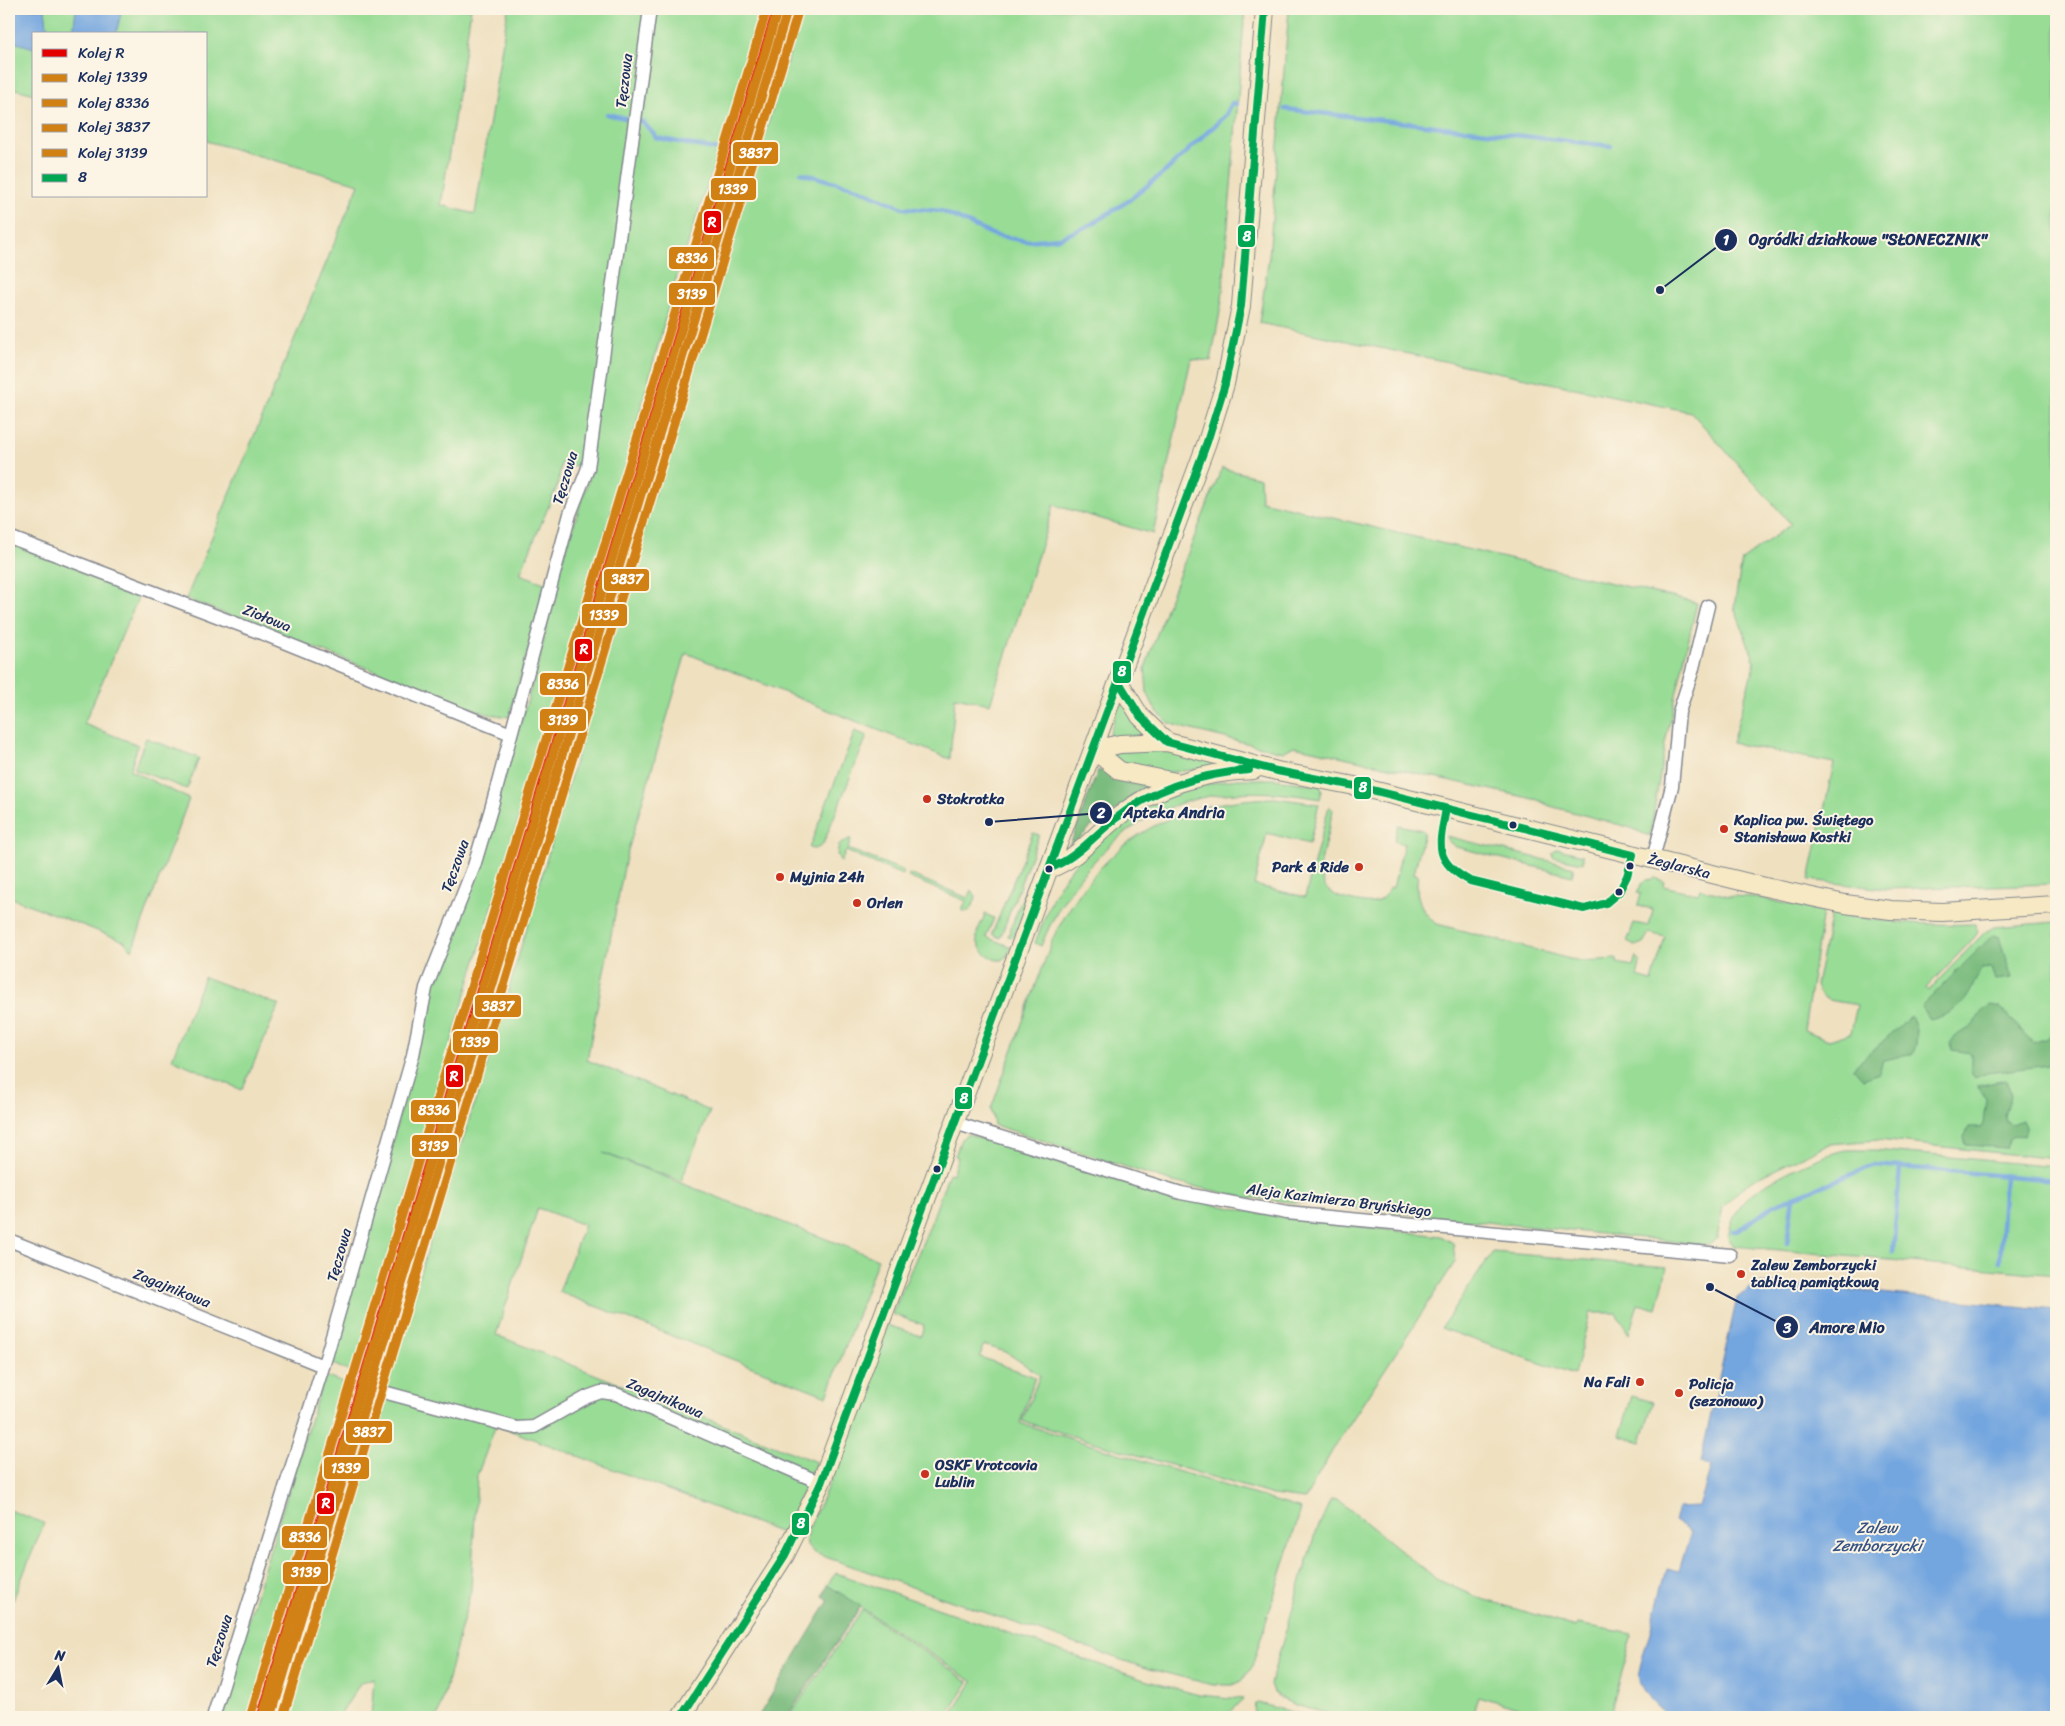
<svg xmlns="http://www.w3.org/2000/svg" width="2065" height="1726" font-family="Sriracha,sans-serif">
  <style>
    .green { fill: #98dc95; stroke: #5a867a }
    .forest { fill: #7abc7e; stroke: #4a766e }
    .water { fill: #73a6df; stroke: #476a9e }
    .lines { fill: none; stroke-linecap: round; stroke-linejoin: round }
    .stream { stroke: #73a6df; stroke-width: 4.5 }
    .street-casing { stroke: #85888f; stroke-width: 15 }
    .secondary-casing { stroke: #85888f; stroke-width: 20 }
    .street { stroke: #fff; stroke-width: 12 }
    .secondary { stroke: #f6e9c3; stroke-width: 18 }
    .bus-1-casing { stroke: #fcf5e5; stroke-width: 11 }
    .bus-1 { stroke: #00a651; stroke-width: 8 }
    .rail-1-casing { stroke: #fcf5e5; stroke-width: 12 }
    .rail-2-casing { stroke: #fcf5e5; stroke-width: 12 }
    .rail-3-casing { stroke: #fcf5e5; stroke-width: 12 }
    .rail-4-casing { stroke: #fcf5e5; stroke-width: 12 }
    .rail-5-casing { stroke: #fcf5e5; stroke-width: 12 }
    .rail-1 { stroke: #e50000; stroke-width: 9 }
    .rail-2 { stroke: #d18113; stroke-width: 9 }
    .rail-3 { stroke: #d18113; stroke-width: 9 }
    .rail-4 { stroke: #d18113; stroke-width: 9 }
    .rail-5 { stroke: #d18113; stroke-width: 9 }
    .poi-dot { fill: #c8321e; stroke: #fcf5e5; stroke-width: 2 }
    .bus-dot { fill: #1b2f5e; stroke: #fcf5e5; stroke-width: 2 }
    .labels { text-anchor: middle; stroke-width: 4; stroke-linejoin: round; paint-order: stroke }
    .street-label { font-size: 15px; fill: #1b2f5e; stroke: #fcf5e5 }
    .poi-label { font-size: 15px; font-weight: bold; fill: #1b2f5e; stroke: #fcf5e5; text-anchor: start }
    .water-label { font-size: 16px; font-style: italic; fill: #355385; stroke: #fcf5e5 }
    .leader { fill: none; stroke: #1b2f5e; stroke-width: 2 }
    .callout-dot { fill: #1b2f5e; stroke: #fcf5e5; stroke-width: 2 }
    .mark-label { font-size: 15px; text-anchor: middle; font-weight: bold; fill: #fff }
    .callout-label { font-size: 16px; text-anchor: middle; font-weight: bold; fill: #1b2f5e; stroke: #fcf5e5; stroke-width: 4; stroke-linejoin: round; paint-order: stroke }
    .line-badge { stroke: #fcf5e5; stroke-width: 2 }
    .badge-label { font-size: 14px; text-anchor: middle; font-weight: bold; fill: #fff }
  </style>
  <rect width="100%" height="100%" fill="#fcf5e5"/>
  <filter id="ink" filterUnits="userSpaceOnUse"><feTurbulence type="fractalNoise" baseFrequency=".02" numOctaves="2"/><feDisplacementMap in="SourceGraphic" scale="10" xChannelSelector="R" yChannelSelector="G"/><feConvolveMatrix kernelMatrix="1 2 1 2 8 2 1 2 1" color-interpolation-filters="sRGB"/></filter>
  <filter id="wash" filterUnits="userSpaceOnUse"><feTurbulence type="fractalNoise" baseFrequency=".0096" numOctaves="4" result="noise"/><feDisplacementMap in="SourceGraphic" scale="20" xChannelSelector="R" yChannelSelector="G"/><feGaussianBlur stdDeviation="1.12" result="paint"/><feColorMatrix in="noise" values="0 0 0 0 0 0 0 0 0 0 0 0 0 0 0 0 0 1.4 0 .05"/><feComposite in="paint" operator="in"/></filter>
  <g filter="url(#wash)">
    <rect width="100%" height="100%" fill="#efe0c0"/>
    <path class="green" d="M 9,9 L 471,9 L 441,205 L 475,214 L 508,9 L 766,9 L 676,279 L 623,474 L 460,1013 L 356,1375 L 329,1362 L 374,1215 L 431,988 L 478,867 L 538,665 L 559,570 L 592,469 L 561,463 L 558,484 L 520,574 L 547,584 L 509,717 L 488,714 L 186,599 L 359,184 L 206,141 L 206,34 L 34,34 L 34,94 L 9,87 Z
      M 803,9 L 1245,9 L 1222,301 L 1211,361 L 1191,359 L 1153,534 L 1054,505 L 990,704 L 955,697 L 950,759 L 686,653 L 626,857 L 587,1060 L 710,1111 L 681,1181 L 603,1153 L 878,1259 L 827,1396 L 559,1292 L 584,1225 L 538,1208 L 496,1335 L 816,1462 L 784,1534 L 496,1425 L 477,1476 L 471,1590 L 438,1717 L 371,1717 L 374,1678 L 361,1682 L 339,1717 L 283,1717 L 376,1393 L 382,1391 L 487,1064 L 627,583 Z
      M 1289,9 L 2056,9 L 2056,884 L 1885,889 L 1809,880 L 1834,763 L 1732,743 L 1755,662 L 1734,607 L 1742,560 L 1791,524 L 1691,412 L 1259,323 L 1269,257 Z
      M 1222,468 L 1260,478 L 1261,501 L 1697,603 L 1665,743 L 1650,836 L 1628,827 L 1550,806 L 1538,800 L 1294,746 L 1283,752 L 1184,728 L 1167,722 L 1155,709 L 1147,692 L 1145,668 L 1168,603 Z
      M 9,540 L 141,591 L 84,724 L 138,745 L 130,770 L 189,799 L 132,950 L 124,941 L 9,897 Z
      M 1126,703 L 1152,736 L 1108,738 L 1119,704 Z
      M 855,731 L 867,736 L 823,844 C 819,848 815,850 809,848 Z
      M 146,738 L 199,758 L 187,789 L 134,769 Z
      M 1162,750 L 1216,762 L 1213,769 C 1197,767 1182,773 1166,772 C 1151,771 1125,766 1114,757 L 1114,751 Z
      M 1237,779 L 1275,779 L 1320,786 L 1322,790 L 1320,799 C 1277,791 1234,789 1192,800 C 1123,817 1066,881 1041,946 L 1035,943 C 1041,928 1046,912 1053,897 C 1088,830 1164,787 1237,779 Z
      M 1275,798 L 1319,804 L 1309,844 L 1267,833 L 1254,885 L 1305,897 L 1329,806 L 1333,810 L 1319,870 L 1323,872 C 1320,890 1334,896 1349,900 C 1366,904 1382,908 1389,888 L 1393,888 L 1404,844 L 1394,841 L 1398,825 L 1422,830 L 1424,832 L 1414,874 L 1418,875 C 1414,895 1421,912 1437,924 L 1570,959 L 1582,961 L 1617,959 L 1617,963 L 1633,966 L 1636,956 L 1640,963 L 1637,977 L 1652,981 L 1665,937 L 1649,933 L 1643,943 L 1635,946 L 1627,942 L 1634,923 L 1649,926 L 1653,909 L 1638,906 L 1641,893 L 1637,892 L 1644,881 L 1655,878 L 1664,881 L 1663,886 L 1698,894 L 1700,889 L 1729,896 L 1756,897 L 1823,912 L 1804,1030 L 1829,1040 L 1851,1033 L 1857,1005 C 1841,1001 1820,1004 1816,985 L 1831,914 C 1880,921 1926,926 1975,924 L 1978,932 L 1974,938 L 1926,988 L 1928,991 L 1985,932 L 1994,927 L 2056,922 L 2056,1159 L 1878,1140 L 1829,1144 L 1759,1177 L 1743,1187 L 1723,1207 L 1717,1238 L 1709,1245 L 1243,1197 L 1173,1182 L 994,1125 L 991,1109 L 1053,938 C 1102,842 1167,801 1275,798 Z
      M 1033,833 L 1039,835 L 1000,938 L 992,934 Z
      M 1446,836 L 1574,867 L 1572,876 L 1456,847 L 1448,841 Z
      M 849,839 L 851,839 L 848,849 L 904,871 L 902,875 L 846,851 L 841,862 L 837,854 L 839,845 Z
      M 1558,849 L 1583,855 L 1583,863 L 1553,857 L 1552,853 Z
      M 909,874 L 968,898 L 972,890 L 976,897 L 972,908 L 968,911 L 962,911 L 966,901 L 908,877 Z
      M 1027,885 L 1025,909 L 1013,938 L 1008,936 Z
      M 985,914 L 994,918 L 986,937 L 1011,947 L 1007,956 L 1001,960 C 988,961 975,946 977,933 C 979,927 983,920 985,914 Z
      M 204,977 L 279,1005 L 242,1090 L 172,1059 Z
      M 968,1134 L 1180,1198 L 1286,1218 L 1441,1236 L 1453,1243 L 1455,1262 L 1335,1446 L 1305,1499 L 1273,1495 L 1022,1421 L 1040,1375 L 1006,1352 L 983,1345 L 980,1357 L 1035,1377 L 1020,1423 L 1301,1509 L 1251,1670 L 1241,1681 L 1232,1685 L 1213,1685 L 1142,1667 L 814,1553 L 807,1545 L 806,1539 L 809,1528 L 832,1477 L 887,1325 L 921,1336 L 924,1325 L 892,1314 L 929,1228 L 949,1173 L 952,1174 L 958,1157 L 955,1156 L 961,1139 Z
      M 1846,1150 L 1875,1150 L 2056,1167 L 2056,1275 L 1734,1246 L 1728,1238 C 1730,1226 1733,1216 1740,1206 C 1757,1183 1819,1155 1846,1150 Z
      M 1493,1252 L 1667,1267 L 1657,1309 L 1638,1304 L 1629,1334 L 1616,1313 L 1590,1313 L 1574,1375 L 1441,1328 Z
      M 324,1376 L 352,1386 L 253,1717 L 218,1717 Z
      M 1632,1396 L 1653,1402 L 1641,1442 L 1620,1436 Z
      M 1331,1499 L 1338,1500 L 1436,1579 L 1476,1597 L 1576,1627 L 1578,1624 L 1633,1634 L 1609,1717 L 1525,1717 L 1527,1711 L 1478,1696 L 1472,1717 L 1341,1717 L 1295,1705 L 1280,1698 L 1273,1692 L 1270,1684 L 1314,1537 Z
      M 9,1510 L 44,1523 L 13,1600 L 9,1598 Z
      M 836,1573 L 1144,1680 L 1199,1695 L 1243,1699 L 1242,1701 L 1223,1717 L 950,1717 L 973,1682 L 827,1585 Z
      M 862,1610 L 969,1682 L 946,1717 L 789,1717 Z
      M 1258,1703 L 1310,1717 L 1253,1717 L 1255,1704 Z"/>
    <path class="forest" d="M 1098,770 L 1122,779 L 1158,783 L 1091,827 L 1072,846 L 1070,845 Z
      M 1993,935 L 1999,937 L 2012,978 L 1995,980 L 1991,968 L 1982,969 C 1975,977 1974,986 1969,994 C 1960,1010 1947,1015 1930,1020 L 1921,1007 Z
      M 1991,1005 L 2000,1007 L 2033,1043 L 2047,1038 L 2056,1028 L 2056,1064 L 1987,1073 L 1975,1078 L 1971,1073 L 1971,1053 L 1952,1050 L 1950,1043 C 1960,1030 1962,1034 1972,1026 C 1980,1019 1976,1013 1991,1005 Z
      M 1911,1016 C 1917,1028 1919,1041 1913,1054 C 1901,1054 1895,1059 1883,1060 L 1879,1073 L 1863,1079 L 1853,1068 Z
      M 2006,1080 L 2011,1095 L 2005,1116 L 2006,1121 L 2011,1124 L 2022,1120 L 2026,1129 L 2024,1135 L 2011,1137 L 2006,1148 L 1966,1145 L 1964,1137 L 1969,1127 L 1981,1127 L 1984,1123 L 1987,1099 L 1977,1086 Z
      M 827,1585 L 861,1606 L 787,1717 L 758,1717 L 829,1600 L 823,1596 Z"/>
    <path class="water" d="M 13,9 L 45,9 L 48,34 L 34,34 L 34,48 L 10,41 L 9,37 Z
      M 76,9 L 122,9 L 116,34 L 73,34 Z
      M 1779,1283 L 2056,1310 L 2056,1717 L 1670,1717 C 1654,1704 1644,1695 1638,1675 L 1667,1568 L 1679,1571 L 1691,1531 L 1674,1520 L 1678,1508 L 1699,1507 L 1711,1467 L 1700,1463 L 1737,1298 L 1756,1284 Z"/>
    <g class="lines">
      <path class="stream" d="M 1285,109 L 1611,146
        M 607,114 L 643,122 L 657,138 L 724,151
        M 801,173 L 857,188 L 903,208 L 941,211 L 994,235 L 1026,241 L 1060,238 L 1090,225 L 1128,201 L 1166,171 L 1226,115 L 1232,103 L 1237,104
        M 1733,1231 L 1737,1231 L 1774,1205 L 1875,1165 L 2056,1180
        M 1787,1243 L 1793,1197
        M 1893,1252 L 1900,1167
        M 2000,1261 L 2005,1175"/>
    </g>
  </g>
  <g filter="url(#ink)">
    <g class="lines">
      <defs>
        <path id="street" d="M 9,537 L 261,633 L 511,734
          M 1653,859 L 1672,786 L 1679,712 L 1692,672 L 1708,606
          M 955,1123 L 1181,1193 L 1287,1213 L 1730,1255
          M 9,1240 L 323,1366
          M 380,1391 L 517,1428 L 534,1427 L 587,1397 L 601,1392 L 616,1394 L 821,1483
          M 213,1717 L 327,1354 L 413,1055 L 426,988 L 474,866 L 491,809 L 570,514 L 588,468 L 650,9"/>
        <path id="secondary" d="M 1119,682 L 1140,716 L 1167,742
          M 1094,750 L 1120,744 L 1167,742 L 1277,771 L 1360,787 L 1765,887 L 1845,904 L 1891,910 L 1942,912 L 2056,905
          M 1094,750 L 1120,771 L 1176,782
          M 1051,868 C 1077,859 1094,836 1115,819 C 1157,785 1201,772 1254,770
          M 681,1717 L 785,1555 L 821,1483 L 1207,442 L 1225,384 L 1241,306 L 1265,9"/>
      </defs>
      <use href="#street" class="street-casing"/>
      <use href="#secondary" class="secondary-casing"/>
      <use href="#street" class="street"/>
      <use href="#secondary" class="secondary"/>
      <defs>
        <path id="bus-1" d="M 1119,682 L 1140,716 L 1167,742 L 1277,771 L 1360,787 L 1633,855
          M 1446,809 C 1439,845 1433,861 1470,881 L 1584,909 L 1606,903 L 1619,892 L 1627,876 L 1633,855
          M 1051,868 C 1077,857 1093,837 1115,819 C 1154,788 1199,774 1249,770
          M 681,1717 L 785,1555 L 821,1483 L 1207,442 L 1225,384 L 1241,306 L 1265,9"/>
      </defs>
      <use href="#bus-1" class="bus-1-casing"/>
      <use href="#bus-1" class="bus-1"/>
      <defs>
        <path id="rail-1" d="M 261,1717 L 777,9"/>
        <path id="rail-2" d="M 271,1717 L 787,12"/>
        <path id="rail-3" d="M 251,1714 L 767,9"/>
        <path id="rail-4" d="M 283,1717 L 798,12"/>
        <path id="rail-5" d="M 263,1714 L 778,9"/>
      </defs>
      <use href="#rail-1" class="rail-1-casing"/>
      <use href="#rail-2" class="rail-2-casing"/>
      <use href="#rail-3" class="rail-3-casing"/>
      <use href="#rail-4" class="rail-4-casing"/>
      <use href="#rail-5" class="rail-5-casing"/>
      <use href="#rail-1" class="rail-1"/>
      <use href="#rail-2" class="rail-2"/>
      <use href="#rail-3" class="rail-3"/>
      <use href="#rail-4" class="rail-4"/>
      <use href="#rail-5" class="rail-5"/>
    </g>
  </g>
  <g class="poi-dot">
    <circle cx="927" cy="799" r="5"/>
    <circle cx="1724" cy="829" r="5"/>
    <circle cx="1359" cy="867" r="5"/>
    <circle cx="780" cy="877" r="5"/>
    <circle cx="857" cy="903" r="5"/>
    <circle cx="1741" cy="1274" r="5"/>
    <circle cx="1640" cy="1382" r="5"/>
    <circle cx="1679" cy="1393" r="5"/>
    <circle cx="925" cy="1474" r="5"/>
  </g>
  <g class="bus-dot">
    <circle cx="1513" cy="825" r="4.5"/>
    <circle cx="1630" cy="866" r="4.5"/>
    <circle cx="1049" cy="869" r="4.5"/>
    <circle cx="1619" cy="892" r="4.5"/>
    <circle cx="937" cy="1169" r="4.5"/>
  </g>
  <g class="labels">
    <g class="street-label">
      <text transform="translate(624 81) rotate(-83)" y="5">Tęczowa</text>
      <text transform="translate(565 478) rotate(-73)" y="5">Tęczowa</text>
      <text transform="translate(267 618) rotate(22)" y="5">Ziołowa</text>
      <text transform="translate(455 866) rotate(-70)" y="5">Tęczowa</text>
      <text transform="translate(1679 866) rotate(14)" y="5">Żeglarska</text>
      <text transform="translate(1339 1200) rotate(7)" y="5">Aleja Kazimierza Bryńskiego</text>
      <text transform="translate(339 1255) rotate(-74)" y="5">Tęczowa</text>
      <text transform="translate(172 1288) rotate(22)" y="5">Zagajnikowa</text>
      <text transform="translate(665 1398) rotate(23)" y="5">Zagajnikowa</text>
      <text transform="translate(219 1641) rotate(-72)" y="5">Tęczowa</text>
    </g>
    <g class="poi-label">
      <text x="937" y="804">Stokrotka</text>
      <text x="1734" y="825">Kaplica pw. Świętego<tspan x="1734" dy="17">Stanisława Kostki</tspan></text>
      <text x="1349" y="872" text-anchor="end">Park &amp; Ride</text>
      <text x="790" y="882">Myjnia 24h</text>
      <text x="867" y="908">Orlen</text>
      <text x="1751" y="1270">Zalew Zemborzycki<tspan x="1751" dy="17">tablicą pamiątkową</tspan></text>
      <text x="1630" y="1387" text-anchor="end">Na Fali</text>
      <text x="1689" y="1389">Policja<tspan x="1689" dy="17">(sezonowo)</tspan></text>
      <text x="935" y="1470">OSKF Vrotcovia<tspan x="935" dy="17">Lublin</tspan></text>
    </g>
    <g class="water-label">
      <text x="1877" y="1533">Zalew<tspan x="1877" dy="18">Zemborzycki</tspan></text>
    </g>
  </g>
  <path class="leader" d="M1660 290L1726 240M989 822L1101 813M1710 1287L1787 1327"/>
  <g class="callout-dot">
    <circle cx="1660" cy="290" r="5"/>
    <circle cx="989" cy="822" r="5"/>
    <circle cx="1710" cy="1287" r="5"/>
    <circle cx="1726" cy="240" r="12"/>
    <circle cx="1101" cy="813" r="12"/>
    <circle cx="1787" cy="1327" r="12"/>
  </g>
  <g class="mark-label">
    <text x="1726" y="245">1</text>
    <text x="1101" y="818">2</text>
    <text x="1787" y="1333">3</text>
  </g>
  <g class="callout-label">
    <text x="1868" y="245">Ogródki działkowe "SŁONECZNIK"</text>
    <text x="1174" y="818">Apteka Andria</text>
    <text x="1847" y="1333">Amore Mio</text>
  </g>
  <g class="line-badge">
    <rect x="732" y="141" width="47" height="24" rx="5" fill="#d18113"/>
    <rect x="710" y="177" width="47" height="24" rx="5" fill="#d18113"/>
    <rect x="703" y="210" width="19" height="24" rx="5" fill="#e50000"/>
    <rect x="1237" y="224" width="19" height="24" rx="5" fill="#00a651"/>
    <rect x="668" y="246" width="47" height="24" rx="5" fill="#d18113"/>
    <rect x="668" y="282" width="48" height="24" rx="5" fill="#d18113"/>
    <rect x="603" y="568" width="47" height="24" rx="5" fill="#d18113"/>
    <rect x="581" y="603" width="47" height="24" rx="5" fill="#d18113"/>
    <rect x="574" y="638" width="19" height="24" rx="5" fill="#e50000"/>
    <rect x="1112" y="660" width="20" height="24" rx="5" fill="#00a651"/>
    <rect x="539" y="672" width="47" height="24" rx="5" fill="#d18113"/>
    <rect x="539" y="708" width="48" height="24" rx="5" fill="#d18113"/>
    <rect x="1353" y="776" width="19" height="24" rx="5" fill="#00a651"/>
    <rect x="474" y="994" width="48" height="24" rx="5" fill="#d18113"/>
    <rect x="452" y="1030" width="47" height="24" rx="5" fill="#d18113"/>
    <rect x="445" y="1064" width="19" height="24" rx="5" fill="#e50000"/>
    <rect x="954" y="1086" width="19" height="24" rx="5" fill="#00a651"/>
    <rect x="410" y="1099" width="47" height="24" rx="5" fill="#d18113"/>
    <rect x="411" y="1134" width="47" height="24" rx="5" fill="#d18113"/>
    <rect x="345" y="1420" width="48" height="24" rx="5" fill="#d18113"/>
    <rect x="323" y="1456" width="47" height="24" rx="5" fill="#d18113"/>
    <rect x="316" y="1492" width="19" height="23" rx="5" fill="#e50000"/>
    <rect x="791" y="1512" width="19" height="24" rx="5" fill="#00a651"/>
    <rect x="281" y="1525" width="47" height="24" rx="5" fill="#d18113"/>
    <rect x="282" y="1561" width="47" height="24" rx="5" fill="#d18113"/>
  </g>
  <g class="badge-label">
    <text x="755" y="158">3837</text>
    <text x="733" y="194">1339</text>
    <text x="712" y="227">R</text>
    <text x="1247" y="241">8</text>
    <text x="692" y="263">8336</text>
    <text x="692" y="299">3139</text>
    <text x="627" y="584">3837</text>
    <text x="604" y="620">1339</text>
    <text x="584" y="654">R</text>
    <text x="1122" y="676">8</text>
    <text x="563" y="689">8336</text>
    <text x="563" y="725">3139</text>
    <text x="1363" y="792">8</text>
    <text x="498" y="1011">3837</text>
    <text x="475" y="1047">1339</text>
    <text x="454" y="1081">R</text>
    <text x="964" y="1103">8</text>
    <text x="434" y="1115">8336</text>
    <text x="434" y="1151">3139</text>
    <text x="369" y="1437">3837</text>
    <text x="346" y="1473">1339</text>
    <text x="326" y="1508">R</text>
    <text x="801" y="1528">8</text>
    <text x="305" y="1542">8336</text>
    <text x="306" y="1577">3139</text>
  </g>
  <rect width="2065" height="1726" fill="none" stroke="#fcf5e5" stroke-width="30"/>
  <rect x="32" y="32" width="175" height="165" fill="#fcf5e5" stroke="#a2a6af"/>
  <rect x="42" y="49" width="25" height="8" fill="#e50000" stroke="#a2a6af"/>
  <text x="78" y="58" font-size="15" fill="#1b2f5e">Kolej R</text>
  <rect x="42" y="74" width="25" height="8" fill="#d18113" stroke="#a2a6af"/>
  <text x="78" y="82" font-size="15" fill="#1b2f5e">Kolej 1339</text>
  <rect x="42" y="99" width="25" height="8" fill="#d18113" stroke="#a2a6af"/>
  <text x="78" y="108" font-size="15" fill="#1b2f5e">Kolej 8336</text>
  <rect x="42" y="124" width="25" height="8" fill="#d18113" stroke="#a2a6af"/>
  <text x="78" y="132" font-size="15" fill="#1b2f5e">Kolej 3837</text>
  <rect x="42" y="149" width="25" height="8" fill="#d18113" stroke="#a2a6af"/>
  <text x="78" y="158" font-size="15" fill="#1b2f5e">Kolej 3139</text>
  <rect x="42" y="174" width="25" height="8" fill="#00a651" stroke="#a2a6af"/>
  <text x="78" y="182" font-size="15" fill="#1b2f5e">8</text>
  <g transform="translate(58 1668) rotate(10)" stroke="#fcf5e5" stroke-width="4" paint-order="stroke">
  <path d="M0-4L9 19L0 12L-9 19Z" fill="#1b2f5e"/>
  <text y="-8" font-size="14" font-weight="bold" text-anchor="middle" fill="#1b2f5e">N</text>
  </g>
</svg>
